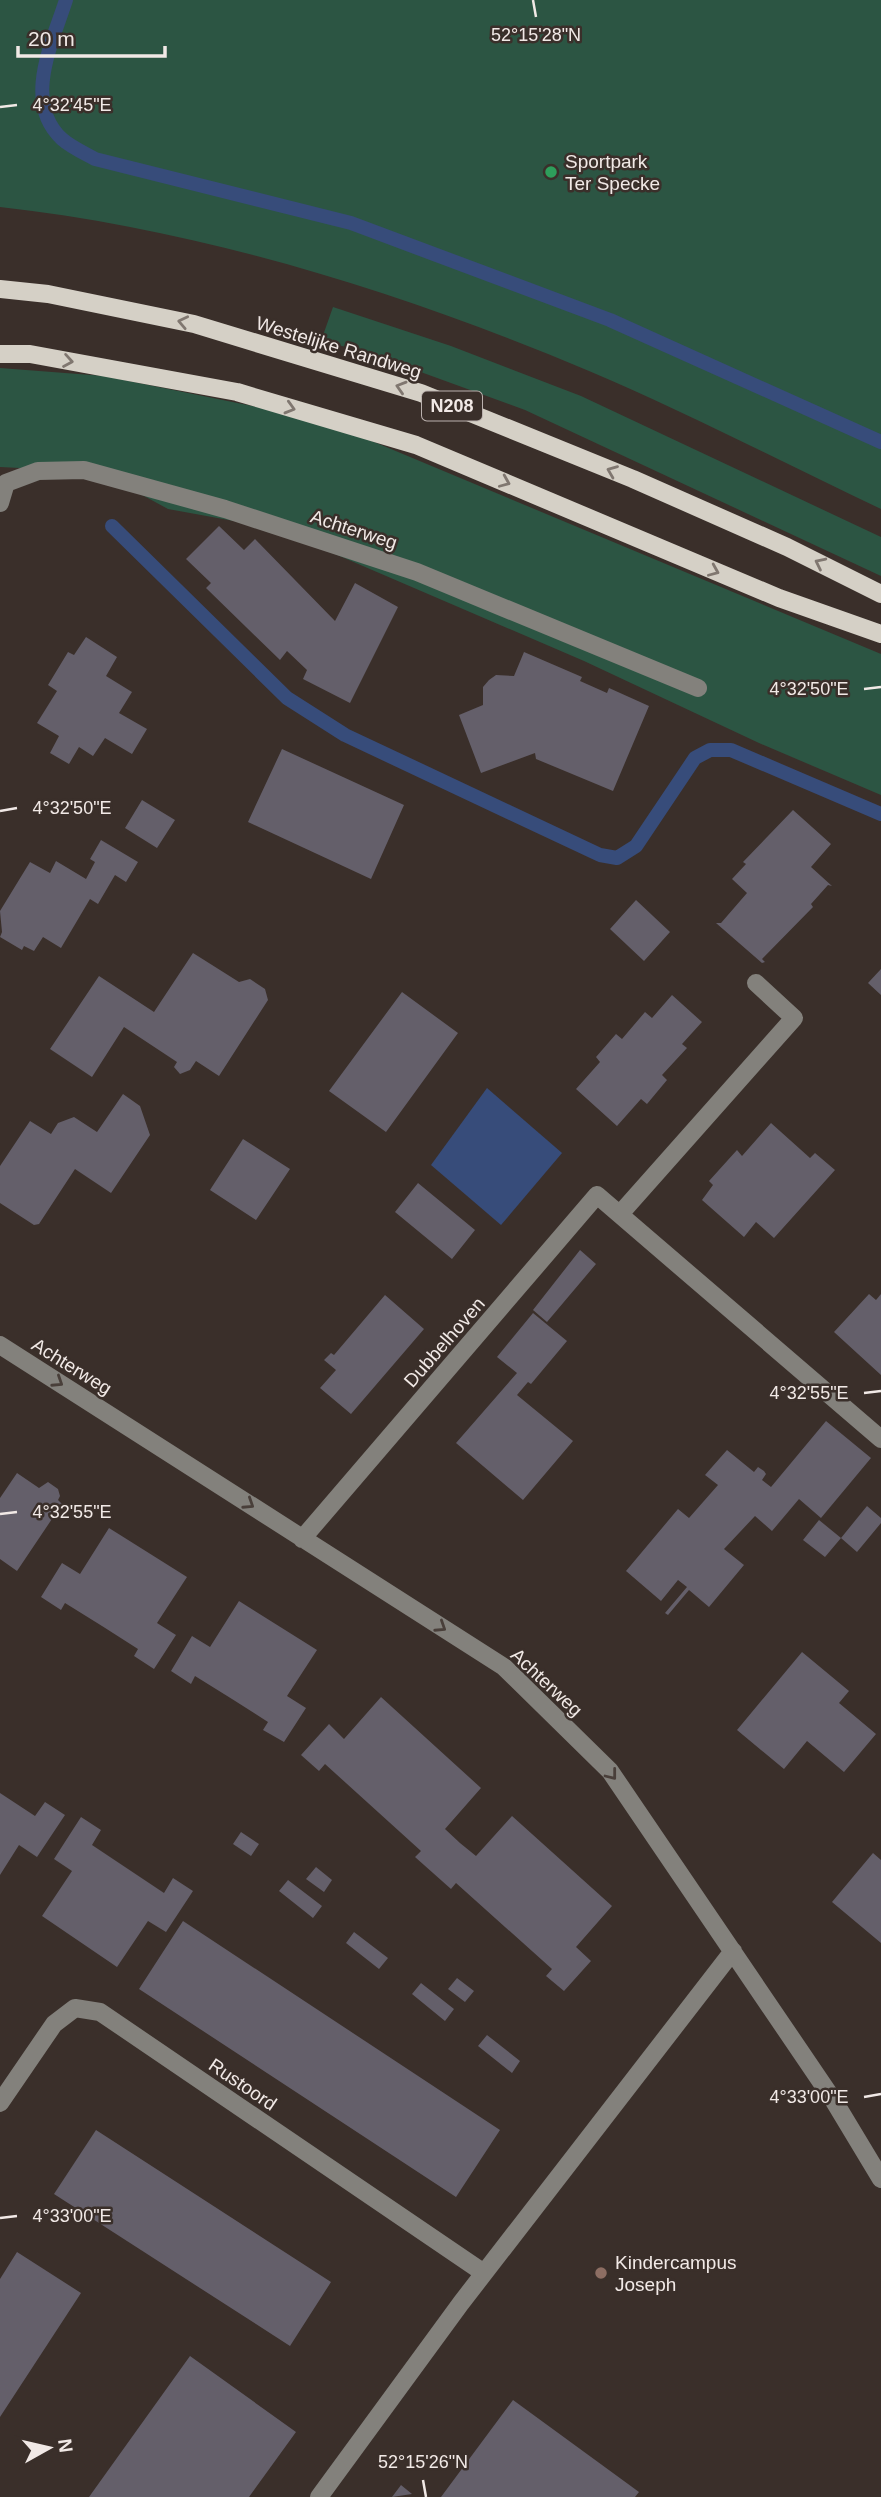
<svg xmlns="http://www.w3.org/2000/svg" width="881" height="2497" font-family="Arial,sans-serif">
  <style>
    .green { fill: #2c5543 }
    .water { fill: #374c7a }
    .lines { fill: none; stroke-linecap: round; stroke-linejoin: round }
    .stream { stroke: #374c7a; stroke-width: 14 }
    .building { fill: #645f6a }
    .minor { stroke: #83817c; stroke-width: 18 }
    .major { stroke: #d5d0c6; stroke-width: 18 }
    .oneway { stroke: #807770 }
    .oneway2 { stroke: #493f3a }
    .ticks { fill: none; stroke: #f1e9e6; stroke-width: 2.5 }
    .leisure-dot { fill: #2e9e5b; stroke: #3a2f2a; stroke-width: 2.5 }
    .education-dot { fill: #8d6e63; stroke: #3a2f2a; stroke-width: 2.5 }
    .labels { text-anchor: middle; stroke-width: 5; stroke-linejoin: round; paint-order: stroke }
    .shield { fill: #3a2f2a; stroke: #bab1ae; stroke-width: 2 }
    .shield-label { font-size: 18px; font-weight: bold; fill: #f1e9e6 }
    .poi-label { font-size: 19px; fill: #f1e9e6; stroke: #3a2f2a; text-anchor: start }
    .street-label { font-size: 19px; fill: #f1e9e6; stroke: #3a2f2a }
    .ticks-label { font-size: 18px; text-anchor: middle; fill: #f1e9e6; stroke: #3a2f2a; stroke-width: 5; stroke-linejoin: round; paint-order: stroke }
  </style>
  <rect width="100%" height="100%" fill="#3a2f2a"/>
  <path class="green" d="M 0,0 L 881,0 L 881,509 C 784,463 688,413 589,371 C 402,292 203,230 0,207 Z
    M 333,307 L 451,346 L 581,396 L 881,537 L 881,576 L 525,410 L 363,351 L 321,341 Z
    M 0,368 L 104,376 L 267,409 L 367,439 L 881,654 L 881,795 L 759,743 L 584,661 L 328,551 L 262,526 L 168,509 L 100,472 L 0,467 Z"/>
  <path class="water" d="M 487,1088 L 562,1153 L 501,1225 L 431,1165 Z"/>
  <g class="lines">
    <path class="stream" d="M 66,0 C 53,41 22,102 62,139 C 71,147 84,153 95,159 L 351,223 L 610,320 L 881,442
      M 112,526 L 287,698 L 345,735 L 600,855 L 617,858 L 636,846 L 695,758 L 710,750 L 731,750 L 881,814"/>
  </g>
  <path class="building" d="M 219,526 L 244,550 L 255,539 L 335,621 L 355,583 L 398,607 L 350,703 L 303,679 L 307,670 L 287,651 L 280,660 L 206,588 L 211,583 L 186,559 Z
    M 86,637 L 117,657 L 106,676 L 132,692 L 119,713 L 147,729 L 132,754 L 105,738 L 93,756 L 79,747 L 69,764 L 50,753 L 59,736 L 37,723 L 57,691 L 48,685 L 68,652 L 74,655 Z
    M 524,652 L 582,677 L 580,681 L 607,693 L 609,688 L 649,706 L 613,791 L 536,759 L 535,753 L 481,773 L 459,715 L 483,705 L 483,687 L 489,680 L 496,675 L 514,676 Z
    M 282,749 L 404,805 L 371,879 L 248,822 Z
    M 142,800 L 175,820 L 157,848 L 125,828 Z
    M 793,810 L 831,844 L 811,867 L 832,886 L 828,885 L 811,904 L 813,907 L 762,959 L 765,962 L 762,963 L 716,923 L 721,923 L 747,893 L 732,879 L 746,864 L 743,862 Z
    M 101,840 L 138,862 L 126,882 L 115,875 L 98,904 L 90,899 L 61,948 L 43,937 L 34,951 L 24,946 L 22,950 L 0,937 L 2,932 L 0,911 L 30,862 L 50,873 L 56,861 L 86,879 L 95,862 L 90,859 Z
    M 636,900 L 670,932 L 644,961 L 610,929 Z
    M 193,953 L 239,982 L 250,979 L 265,989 L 268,1000 L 219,1076 L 196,1061 L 190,1070 L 180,1074 L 174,1067 L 177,1062 L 124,1027 L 92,1077 L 50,1049 L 99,976 L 154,1012 Z
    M 881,969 L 881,995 L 868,983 Z
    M 402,992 L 458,1033 L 386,1132 L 329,1091 Z
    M 672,995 L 702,1022 L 682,1044 L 687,1048 L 662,1075 L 667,1080 L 647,1104 L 641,1099 L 617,1126 L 576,1089 L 600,1062 L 596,1057 L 616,1034 L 622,1039 L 645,1012 L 652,1018 Z
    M 123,1094 L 140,1106 L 150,1135 L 111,1193 L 75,1169 L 39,1224 L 34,1225 L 0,1203 L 0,1166 L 30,1121 L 51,1134 L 58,1123 L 74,1117 L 97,1132 Z
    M 771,1123 L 810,1158 L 815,1153 L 835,1170 L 774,1238 L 756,1222 L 744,1237 L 702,1200 L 713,1185 L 709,1181 L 737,1150 L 742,1156 Z
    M 243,1139 L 290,1169 L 256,1220 L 210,1190 Z
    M 418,1183 L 475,1230 L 452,1259 L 395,1212 Z
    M 580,1250 L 596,1264 L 547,1322 L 533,1310 Z
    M 869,1294 L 876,1300 L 881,1294 L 881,1375 L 834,1332 Z
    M 385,1295 L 424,1329 L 351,1414 L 320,1388 L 336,1370 L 324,1360 L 331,1353 L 334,1355 Z
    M 533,1313 L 567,1341 L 531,1384 L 528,1382 L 517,1395 L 573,1441 L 523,1500 L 456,1443 L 517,1373 L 497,1357 Z
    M 826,1421 L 871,1458 L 821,1518 L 799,1499 L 772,1531 L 755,1516 L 724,1549 L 744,1565 L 709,1607 L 689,1590 L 668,1615 L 665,1613 L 687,1587 L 678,1580 L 661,1601 L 626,1571 L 678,1509 L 689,1518 L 718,1485 L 705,1475 L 727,1450 L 754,1472 L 758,1467 L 764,1471 L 766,1474 L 762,1480 L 771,1487 Z
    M 17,1473 L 39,1488 L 48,1482 L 58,1489 L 60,1496 L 58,1500 L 62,1504 L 17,1571 L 0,1559 L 0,1498 Z
    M 867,1506 L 881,1518 L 881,1523 L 857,1552 L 841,1538 Z
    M 819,1520 L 841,1538 L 825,1557 L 803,1540 Z
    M 109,1528 L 187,1577 L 157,1623 L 176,1635 L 154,1669 L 134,1656 L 138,1649 L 102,1626 L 65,1603 L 61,1610 L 41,1597 L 62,1563 L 80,1574 Z
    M 239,1601 L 317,1650 L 287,1696 L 306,1708 L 284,1742 L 263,1730 L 268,1722 L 232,1699 L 195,1676 L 191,1684 L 171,1671 L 192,1636 L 210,1647 Z
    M 802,1652 L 849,1691 L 839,1703 L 876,1734 L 844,1772 L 807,1741 L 784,1769 L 737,1730 Z
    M 381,1697 L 481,1788 L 445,1829 L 460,1843 L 476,1856 L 512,1816 L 612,1906 L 576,1947 L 591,1961 L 564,1991 L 546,1976 L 552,1969 L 456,1883 L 451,1889 L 415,1857 L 421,1851 L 325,1764 L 319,1771 L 301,1755 L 329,1724 L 344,1739 Z
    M 0,1793 L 35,1816 L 45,1802 L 65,1815 L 37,1857 L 19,1845 L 0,1875 Z
    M 81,1817 L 101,1830 L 92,1845 L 164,1893 L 173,1878 L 193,1891 L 166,1932 L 148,1921 L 117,1967 L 42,1916 L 72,1871 L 54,1859 Z
    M 241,1832 L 259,1844 L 251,1856 L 233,1844 Z
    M 873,1853 L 881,1860 L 881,1943 L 832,1902 Z
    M 316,1867 L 332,1880 L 324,1892 L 306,1879 Z
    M 288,1880 L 322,1906 L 313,1918 L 279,1891 Z
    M 183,1921 L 500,2130 L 456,2197 L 139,1989 Z
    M 354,1932 L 388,1958 L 379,1969 L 346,1943 Z
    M 457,1978 L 474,1991 L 465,2002 L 448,1989 Z
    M 421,1983 L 454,2009 L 445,2021 L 412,1994 Z
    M 487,2035 L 520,2061 L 512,2073 L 478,2046 Z
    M 96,2130 L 331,2282 L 290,2346 L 54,2194 Z
    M 17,2252 L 81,2293 L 0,2417 L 0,2279 Z
    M 190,2356 L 296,2432 L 249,2497 L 89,2497 Z
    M 513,2400 L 639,2492 L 635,2497 L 441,2497 Z
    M 401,2485 L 412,2494 L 392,2497 Z"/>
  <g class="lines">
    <path class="minor" d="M 0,503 L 6,483 L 38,471 L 84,470 L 225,509 L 417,572 L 698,688
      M 620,1214 L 794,1018 L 756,983
      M 0,1345 L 504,1667 L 610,1771 L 834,2101 L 881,2179
      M 302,1539 L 597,1195 L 881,1439
      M 0,2103 L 54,2024 L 75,2008 L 100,2012 L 484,2273
      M 319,2497 L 461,2303 L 733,1951"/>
    <path class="major" d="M 0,289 L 48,294 L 194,324 L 421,393 L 633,479 L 787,547 L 881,594
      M 0,354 L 30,354 L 237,392 L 416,445 L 779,598 L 881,634"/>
  </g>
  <defs><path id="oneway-chevron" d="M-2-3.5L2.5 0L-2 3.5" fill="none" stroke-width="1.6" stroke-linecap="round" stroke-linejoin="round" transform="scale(1.75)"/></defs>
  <g class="oneway">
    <use href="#oneway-chevron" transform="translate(183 322) rotate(-168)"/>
    <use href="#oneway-chevron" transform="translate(68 361) rotate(10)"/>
    <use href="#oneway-chevron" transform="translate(401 387) rotate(-163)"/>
    <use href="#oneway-chevron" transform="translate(290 408) rotate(16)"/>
    <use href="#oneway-chevron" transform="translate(612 471) rotate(-158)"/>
    <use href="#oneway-chevron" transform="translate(505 482) rotate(23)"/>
    <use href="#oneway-chevron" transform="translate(820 563) rotate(-154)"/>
    <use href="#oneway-chevron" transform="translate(714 571) rotate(23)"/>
  </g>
  <g class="oneway2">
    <use href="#oneway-chevron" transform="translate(58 1382) rotate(33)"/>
    <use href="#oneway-chevron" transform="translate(249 1504) rotate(33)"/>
    <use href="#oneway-chevron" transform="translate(441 1627) rotate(33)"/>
    <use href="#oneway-chevron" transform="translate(612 1775) rotate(52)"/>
  </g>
  <path class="ticks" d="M 533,0 L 536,17M 0,107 L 17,105M 864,689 L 881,687M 0,811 L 17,808M 864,1393 L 881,1391M 0,1514 L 17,1512M 864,2097 L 881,2094M 0,2218 L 17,2216M 423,2480 L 426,2497"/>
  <circle class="leisure-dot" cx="551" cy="172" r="7"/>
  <circle class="education-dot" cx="601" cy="2273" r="7"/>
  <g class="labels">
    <rect class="shield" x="422" y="391.5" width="60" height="29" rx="5"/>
    <g class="shield-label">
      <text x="452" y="412">N208</text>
    </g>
    <g class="poi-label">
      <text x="565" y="168">Sportpark<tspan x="565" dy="22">Ter Specke</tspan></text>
      <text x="615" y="2269">Kindercampus<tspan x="615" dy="22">Joseph</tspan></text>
    </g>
    <g class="street-label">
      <text transform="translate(339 347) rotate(17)" y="7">Westelijke Randweg</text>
      <text transform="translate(354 529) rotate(18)" y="7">Achterweg</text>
      <text transform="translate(444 1342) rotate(-49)" y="7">Dubbelhoven</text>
      <text transform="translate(72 1366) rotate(32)" y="7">Achterweg</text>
      <text transform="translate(547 1682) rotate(43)" y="7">Achterweg</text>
      <text transform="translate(243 2084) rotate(34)" y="7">Rustoord</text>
    </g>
  </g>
  <g class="ticks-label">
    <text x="536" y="41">52°15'28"N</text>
    <text x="72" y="111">4°32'45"E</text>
    <text x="809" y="695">4°32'50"E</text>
    <text x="72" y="814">4°32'50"E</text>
    <text x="809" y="1399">4°32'55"E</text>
    <text x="72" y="1518">4°32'55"E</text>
    <text x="809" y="2103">4°33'00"E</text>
    <text x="72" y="2222">4°33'00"E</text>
    <text x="423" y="2468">52°15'26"N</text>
  </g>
  <g transform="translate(49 2448) rotate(82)" stroke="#3a2f2a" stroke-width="5" paint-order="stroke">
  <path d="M0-5L12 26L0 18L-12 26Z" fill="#f1e9e6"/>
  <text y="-10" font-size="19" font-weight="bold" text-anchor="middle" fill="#f1e9e6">N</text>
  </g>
  <path d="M18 46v10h147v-10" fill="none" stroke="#f1e9e6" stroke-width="3.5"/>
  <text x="28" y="46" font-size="21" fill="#f1e9e6" stroke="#3a2f2a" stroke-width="5" paint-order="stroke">20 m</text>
</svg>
